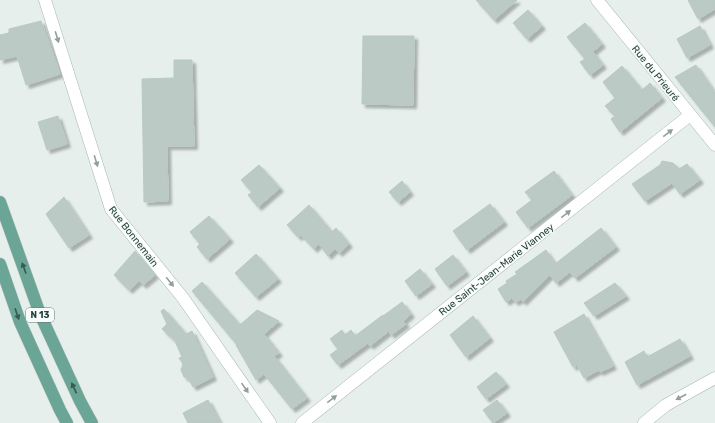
<svg xmlns="http://www.w3.org/2000/svg" width="715" height="423" font-family="Rubik,sans-serif">
  <style>
    .building { fill: #bbcac4; stroke: #b8c9c2; filter: url(#shadow) }
    .lines { fill: none; stroke-linecap: round; stroke-linejoin: round }
    .street-casing { stroke: #a8b8b2; stroke-width: 13 }
    .primary-casing { stroke: #c2cac8; stroke-width: 13 }
    .street { stroke: #fff; stroke-width: 12 }
    .primary { stroke: #6aa596; stroke-width: 12 }
    .oneway { fill: #92a09c }
    .oneway2 { fill: #365b51 }
    .labels { text-anchor: middle; stroke-width: 3; stroke-linejoin: round; paint-order: stroke }
    .shield { fill: #f7fbf9; stroke: #637a73; stroke-width: 1 }
    .shield-label { font-size: 9px; font-weight: bold; fill: #24423a }
    .street-label { font-size: 10px; fill: #24423a; stroke: #f7fbf9 }
  </style>
  <defs>
    <filter id="shadow"><feDropShadow dx="3.5" dy="3.5" stdDeviation="1" flood-color="#0004"/></filter>
  </defs>
  <rect width="100%" height="100%" fill="#e6efeb"/>
  <path class="building" d="M 476,0 L 517,0 L 494,20 Z
    M 688,0 L 715,0 L 715,9 L 698,19 Z
    M 528,10 L 542,26 L 527,39 L 513,23 Z
    M 41,21 L 60,74 L 26,85 L 17,56 L 0,60 L 0,35 L 9,33 L 9,29 Z
    M 585,23 L 602,44 L 589,55 L 593,52 L 603,65 L 590,75 L 580,62 L 585,59 L 567,37 Z
    M 700,26 L 710,45 L 687,58 L 677,39 Z
    M 363,36 L 414,36 L 413,105 L 362,104 Z
    M 174,60 L 192,60 L 194,146 L 167,146 L 168,201 L 144,202 L 142,79 L 174,78 Z
    M 696,65 L 715,93 L 715,127 L 675,77 Z
    M 622,66 L 642,90 L 650,83 L 662,98 L 620,132 L 611,119 L 615,116 L 605,106 L 615,98 L 603,82 Z
    M 58,116 L 67,144 L 47,150 L 38,122 Z
    M 662,161 L 673,163 L 679,169 L 687,164 L 700,180 L 680,194 L 672,183 L 645,201 L 632,184 L 660,165 Z
    M 259,165 L 280,188 L 258,207 L 248,195 L 252,192 L 241,180 Z
    M 554,171 L 572,195 L 528,228 L 516,212 L 532,200 L 525,192 Z
    M 402,181 L 410,192 L 398,202 L 389,192 Z
    M 64,197 L 89,235 L 69,248 L 46,214 Z
    M 490,204 L 504,222 L 467,250 L 453,231 Z
    M 309,205 L 332,232 L 336,228 L 349,244 L 339,253 L 335,249 L 328,256 L 319,244 L 314,249 L 301,235 L 298,237 L 287,225 Z
    M 209,216 L 230,239 L 207,259 L 197,247 L 200,244 L 190,232 Z
    M 601,228 L 616,247 L 575,278 L 570,272 L 556,283 L 550,275 L 523,302 L 521,299 L 515,302 L 512,298 L 506,302 L 498,289 L 507,283 L 506,281 L 517,274 L 515,272 L 546,250 L 555,264 Z
    M 135,251 L 155,275 L 143,285 L 139,281 L 129,290 L 114,275 Z
    M 256,254 L 278,279 L 256,297 L 235,273 Z
    M 453,255 L 466,272 L 447,286 L 435,269 Z
    M 420,269 L 432,284 L 416,296 L 405,281 Z
    M 202,282 L 240,325 L 257,310 L 279,321 L 264,334 L 279,353 L 274,356 L 307,398 L 292,409 L 264,374 L 256,380 L 236,345 L 238,346 L 192,291 Z
    M 615,283 L 626,296 L 594,316 L 584,303 Z
    M 402,302 L 411,314 L 403,321 L 406,324 L 391,335 L 389,331 L 370,346 L 368,343 L 338,365 L 330,355 L 338,349 L 330,339 L 342,330 L 345,335 L 351,330 L 355,336 L 383,315 L 383,316 Z
    M 164,309 L 186,334 L 192,331 L 213,377 L 193,387 L 188,378 L 184,377 L 181,370 L 183,364 L 179,358 L 182,357 L 175,341 L 162,329 L 167,324 L 161,311 Z
    M 584,314 L 613,366 L 600,372 L 599,370 L 584,378 L 577,365 L 573,367 L 554,332 Z
    M 473,316 L 490,338 L 466,357 L 450,335 Z
    M 680,339 L 690,356 L 637,385 L 625,362 L 644,351 L 647,357 Z
    M 496,372 L 506,384 L 486,399 L 477,387 Z
    M 208,400 L 220,423 L 188,423 L 183,413 Z
    M 497,400 L 507,413 L 493,423 L 483,410 Z"/>
  <g class="lines">
    <defs>
      <path id="street" d="M 45,0 L 111,209 L 183,298 L 270,423
        M 597,0 L 715,145
        M 302,423 L 690,115
        M 644,423 L 666,405 L 715,378"/>
      <path id="primary" d="M 0,202 L 40,314 L 80,401 L 92,423
        M 0,264 L 20,322 L 60,410 L 67,423"/>
    </defs>
    <use href="#street" class="street-casing"/>
    <use href="#primary" class="primary-casing"/>
    <use href="#street" class="street"/>
    <use href="#primary" class="primary"/>
  </g>
  <defs><path id="oneway-solid" d="M-6-.8H1V-3.2L6.5 0L1 3.2V.8H-6Z"/></defs>
  <g class="oneway">
    <use href="#oneway-solid" transform="translate(57 37) rotate(73)"/>
    <use href="#oneway-solid" transform="translate(668 133) rotate(-38)"/>
    <use href="#oneway-solid" transform="translate(96 161) rotate(73)"/>
    <use href="#oneway-solid" transform="translate(566 214) rotate(-38)"/>
    <use href="#oneway-solid" transform="translate(170 282) rotate(51)"/>
    <use href="#oneway-solid" transform="translate(245 388) rotate(55)"/>
    <use href="#oneway-solid" transform="translate(681 397) rotate(152)"/>
    <use href="#oneway-solid" transform="translate(332 399) rotate(-38)"/>
  </g>
  <g class="oneway2">
    <use href="#oneway-solid" transform="translate(24 268) rotate(-110)"/>
    <use href="#oneway-solid" transform="translate(17 314) rotate(71)"/>
    <use href="#oneway-solid" transform="translate(74 388) rotate(-115)"/>
  </g>
  <g class="labels">
    <rect class="shield" x="26" y="308" width="28" height="14" rx="3"/>
    <g class="shield-label">
      <text x="40" y="318">N 13</text>
    </g>
    <g class="street-label">
      <text transform="translate(656 73) rotate(51)" y="4">Rue du Prieuré</text>
      <text transform="translate(134 236) rotate(52)" y="4">Rue Bonnemain</text>
      <text transform="translate(496 269) rotate(-38)" y="4">Rue Saint-Jean-Marie Vianney</text>
    </g>
  </g>
</svg>
